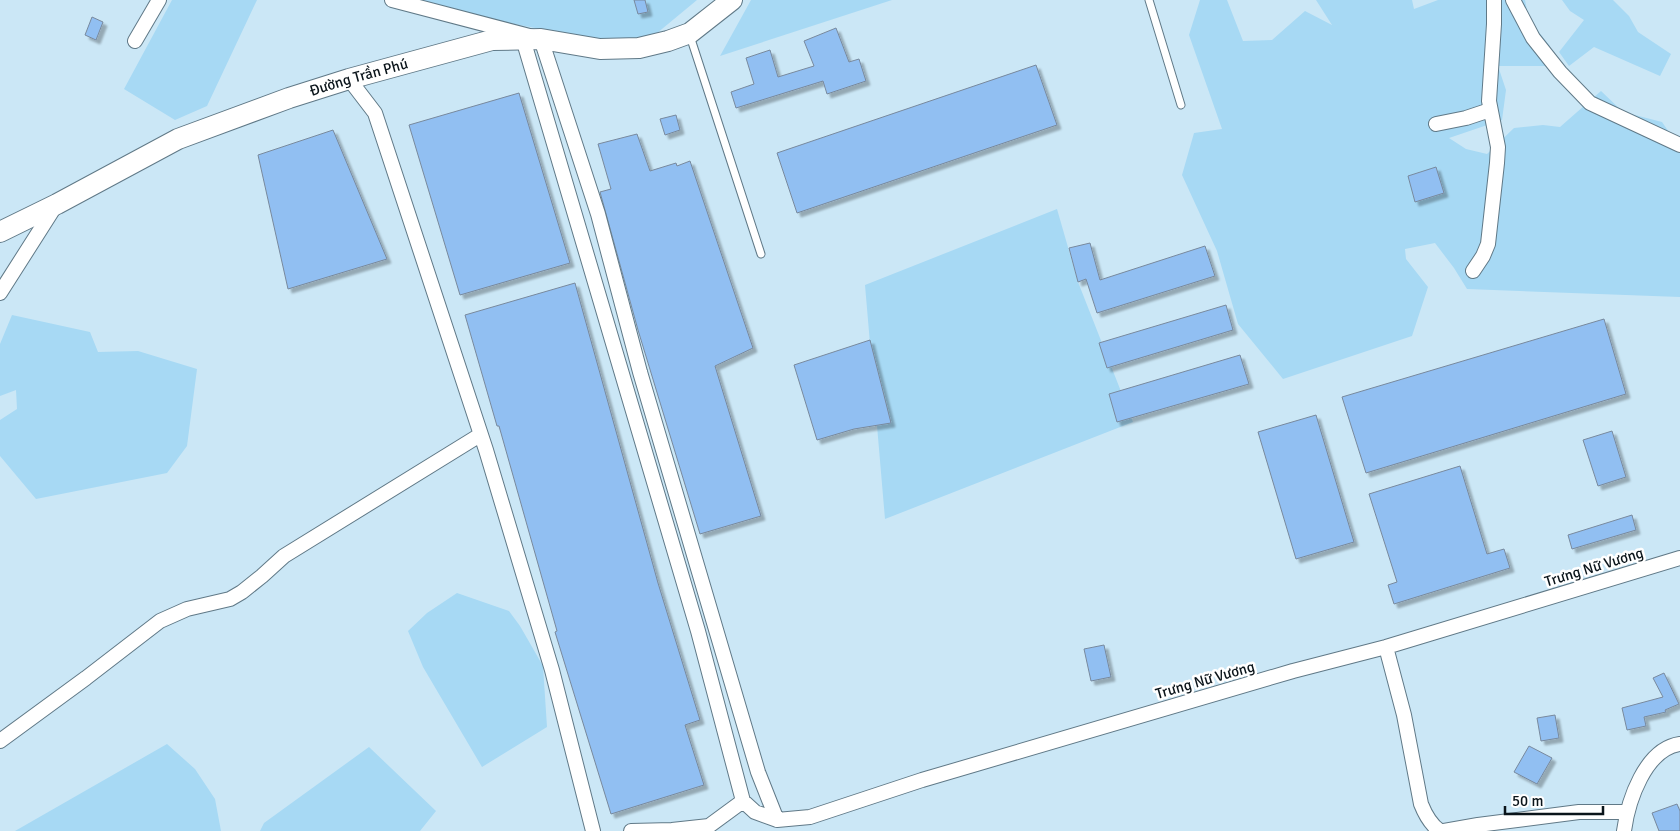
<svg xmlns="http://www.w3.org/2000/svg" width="1680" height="831" font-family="Signika,sans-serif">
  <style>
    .green { fill: #a7d9f4 }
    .building { fill: #91bff2; stroke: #78899d; filter: url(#shadow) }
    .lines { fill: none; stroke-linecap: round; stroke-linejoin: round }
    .lane-casing { stroke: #607987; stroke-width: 9 }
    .street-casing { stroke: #607987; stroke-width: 16 }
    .secondary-casing { stroke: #607987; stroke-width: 22 }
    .lane { stroke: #fff; stroke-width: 7 }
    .street { stroke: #fff; stroke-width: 14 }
    .secondary { stroke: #fff; stroke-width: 20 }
    .labels { text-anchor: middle; stroke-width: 5; stroke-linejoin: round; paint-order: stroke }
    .street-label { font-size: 15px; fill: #0a141a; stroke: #fff }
  </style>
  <defs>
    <filter id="shadow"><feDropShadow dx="4" dy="4" stdDeviation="1" flood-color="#0004"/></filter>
  </defs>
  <rect width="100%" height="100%" fill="#cbe7f6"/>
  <path class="green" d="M 172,0 L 257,0 L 207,106 L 175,120 L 124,89 Z
    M 390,0 L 697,0 L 639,48 Z
    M 751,0 L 892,0 L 720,56 Z
    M 1200,0 L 1227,0 L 1243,41 L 1272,40 L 1305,11 L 1332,25 L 1316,0 L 1412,0 L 1414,9 L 1438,0 L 1525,0 L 1529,20 L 1550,46 L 1549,66 L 1498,66 L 1506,90 L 1502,120 L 1449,138 L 1466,149 L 1487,154 L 1514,128 L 1543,125 L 1560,127 L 1601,91 L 1623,112 L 1662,122 L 1680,148 L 1680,297 L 1467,289 L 1454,268 L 1435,243 L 1405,249 L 1406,259 L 1428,287 L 1412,336 L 1283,379 L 1238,324 L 1217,251 L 1182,175 L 1194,133 L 1222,129 L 1189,35 Z
    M 1562,0 L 1613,0 L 1629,16 L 1638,32 L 1671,54 L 1660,76 L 1594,47 L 1569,66 L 1559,52 L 1584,20 L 1570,11 Z
    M 1057,209 L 1078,282 L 1133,422 L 885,519 L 865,285 Z
    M 12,315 L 90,332 L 98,352 L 138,351 L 197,369 L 187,446 L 167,473 L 36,499 L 0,456 L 0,420 L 17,409 L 16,390 L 0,396 L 0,344 Z
    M 457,593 L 509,611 L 520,626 L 543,666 L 547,727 L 482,767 L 423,667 L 408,631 L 427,613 Z
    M 167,744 L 195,769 L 215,799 L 221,831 L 15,831 Z
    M 369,747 L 436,811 L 420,831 L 260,831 L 264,823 Z"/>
  <path class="building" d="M 634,0 L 645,0 L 648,12 L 638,14 Z
    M 92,17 L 103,22 L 96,40 L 85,35 Z
    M 836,28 L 849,62 L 859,59 L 866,81 L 827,94 L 823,81 L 736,108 L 731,92 L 754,84 L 746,58 L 770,50 L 778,77 L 814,66 L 804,41 Z
    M 1036,65 L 1057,125 L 797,213 L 777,153 Z
    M 519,93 L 570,263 L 460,295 L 409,125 Z
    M 676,115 L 680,130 L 665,135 L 660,119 Z
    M 333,130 L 387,259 L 288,289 L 258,155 Z
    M 637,134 L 650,171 L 676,163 L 677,166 L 690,161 L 753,348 L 715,366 L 761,516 L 700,534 L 638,330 L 600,192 L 611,189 L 598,144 Z
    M 1436,167 L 1444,193 L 1415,202 L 1408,176 Z
    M 1090,243 L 1100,280 L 1205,246 L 1215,276 L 1097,313 L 1086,279 L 1078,282 L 1069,248 Z
    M 575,283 L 658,583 L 700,720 L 685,725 L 704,785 L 611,814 L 555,632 L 557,631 L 499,426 L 497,426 L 465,315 Z
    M 1226,305 L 1233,330 L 1107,368 L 1099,343 Z
    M 1604,319 L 1626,394 L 1366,473 L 1342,397 Z
    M 870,340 L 891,423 L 854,429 L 817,440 L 794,365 Z
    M 1240,355 L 1249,384 L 1117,422 L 1109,394 Z
    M 1316,415 L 1354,542 L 1296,559 L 1258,432 Z
    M 1612,431 L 1626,477 L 1598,486 L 1583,440 Z
    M 1460,466 L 1487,554 L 1504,549 L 1510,568 L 1394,604 L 1388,585 L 1397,582 L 1369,494 Z
    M 1632,515 L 1636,530 L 1572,549 L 1568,535 Z
    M 1104,645 L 1111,677 L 1091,681 L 1084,649 Z
    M 1664,673 L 1679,704 L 1665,710 L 1666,712 L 1644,717 L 1646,726 L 1627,730 L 1622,708 L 1663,697 L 1653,678 Z
    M 1555,715 L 1559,738 L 1541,741 L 1537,718 Z
    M 1529,746 L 1552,758 L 1537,784 L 1514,772 Z
    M 1677,804 L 1680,811 L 1680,831 L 1659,831 L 1652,813 Z"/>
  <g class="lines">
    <defs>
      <path id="lane" d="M 1149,0 L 1181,105
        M 690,36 L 761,254"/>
      <path id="street" d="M 392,0 L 541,39 L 598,214 L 640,372 L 758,772 L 777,820
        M 1513,0 L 1533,38 L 1560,72 L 1590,103 L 1680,145
        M 523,39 L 698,631 L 743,801
        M 135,41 L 159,0
        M 349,79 L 375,113 L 486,450 L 552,670 L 593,831
        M 1436,124 L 1466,118 L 1490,110
        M 1473,271 L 1483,256 L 1488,244 L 1497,163 L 1498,147 L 1489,101 L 1494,24 L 1494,0
        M 0,293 L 56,205
        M 1386,647 L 1404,715 L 1421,804 C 1425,814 1431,825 1440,831
        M 0,741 L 86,678 L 160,621 L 187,609 L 230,599 L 242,592 L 262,576 L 284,556 L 480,435
        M 743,801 L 755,812 L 777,820 L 810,817 L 922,780 L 1293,671 L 1386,647 L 1680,558
        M 631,831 L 672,830 L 709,826 L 743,801
        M 1444,831 L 1478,825 L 1579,812 L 1627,812
        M 1624,831 C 1628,801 1645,749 1680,744"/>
      <g id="secondary">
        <path id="s1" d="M 0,232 L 57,204 L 178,139 L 289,98 L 349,79 L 492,40 L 541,39 L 600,49 L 639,48 L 668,41 L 690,33 L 732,0"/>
      </g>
    </defs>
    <use href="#lane" class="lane-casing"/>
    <use href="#street" class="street-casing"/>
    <use href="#secondary" class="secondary-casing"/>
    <use href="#lane" class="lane"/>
    <use href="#street" class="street"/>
    <use href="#secondary" class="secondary"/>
  </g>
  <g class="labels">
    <g class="street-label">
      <text dy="5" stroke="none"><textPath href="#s1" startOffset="392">Đường Trần Phú</textPath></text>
      <text transform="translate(1594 567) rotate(-17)" y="5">Trưng Nữ Vương</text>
      <text transform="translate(1205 680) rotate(-16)" y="5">Trưng Nữ Vương</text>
    </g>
  </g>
  <path d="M1505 806v8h98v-8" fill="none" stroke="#0a141a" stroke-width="2.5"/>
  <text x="1512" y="806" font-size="15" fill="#0a141a" stroke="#ffffff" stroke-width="4" paint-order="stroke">50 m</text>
</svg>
